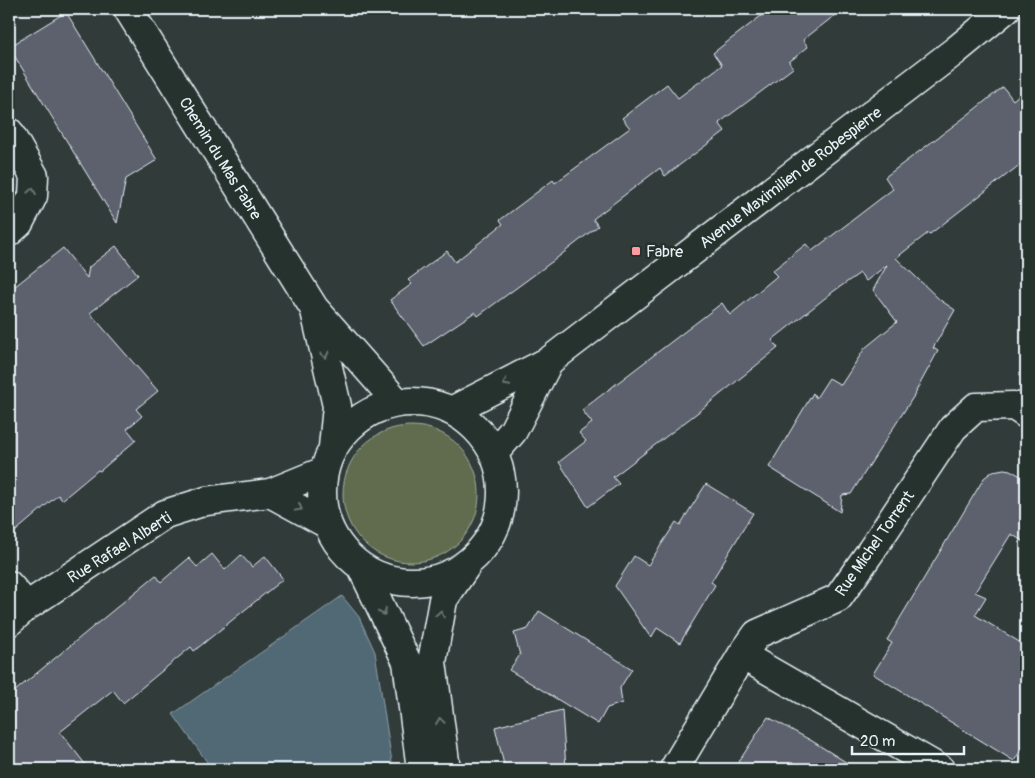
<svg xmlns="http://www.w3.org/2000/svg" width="1035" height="778" font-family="Pangolin,sans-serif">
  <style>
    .green { fill: #606c4e; stroke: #a4aea3 }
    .water { fill: #516975; stroke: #8d9fa9 }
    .building { fill: #5d606d; stroke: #e8f1f8 }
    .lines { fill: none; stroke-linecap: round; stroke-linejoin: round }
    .minor-casing { stroke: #e8f1f8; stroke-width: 31 }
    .minor { stroke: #26332d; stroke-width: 28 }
    .oneway { stroke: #6a7674 }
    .poi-dot { fill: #ff9aa2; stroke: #26332d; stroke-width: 2 }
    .labels { text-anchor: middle; stroke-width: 5; stroke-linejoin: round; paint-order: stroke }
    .street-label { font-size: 16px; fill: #e8f1f8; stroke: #26332d }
    .poi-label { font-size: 16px; fill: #e8f1f8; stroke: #26332d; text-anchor: start }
  </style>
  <rect width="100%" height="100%" fill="#313c3a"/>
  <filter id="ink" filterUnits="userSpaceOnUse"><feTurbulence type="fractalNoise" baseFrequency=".02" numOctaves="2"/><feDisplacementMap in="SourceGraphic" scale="10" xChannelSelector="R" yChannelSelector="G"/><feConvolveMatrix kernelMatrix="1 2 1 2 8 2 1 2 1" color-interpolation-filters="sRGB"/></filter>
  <g filter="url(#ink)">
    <path class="green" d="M343 494a68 68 0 1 1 136 0a68 68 0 1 1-136 0Z"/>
    <path class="water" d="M 342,596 L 359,617 L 375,652 L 393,769 L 212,769 L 173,714 Z"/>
    <path class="building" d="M 770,9 L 843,9 L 803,40 L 808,47 L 789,62 L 793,68 L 719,123 L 725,131 L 665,176 L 660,168 L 593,219 L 598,226 L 553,261 L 478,316 L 475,312 L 424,346 L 390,300 L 412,284 L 408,280 L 447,251 L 455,262 L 503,224 L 500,220 L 553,180 L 555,183 L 630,128 L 622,118 L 667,84 L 678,98 L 722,65 L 713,53 Z
      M 66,12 L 157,160 L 126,179 L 117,223 L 9,47 Z
      M 1003,87 L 1013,100 L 1026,89 L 1026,160 L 930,234 L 928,233 L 896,258 L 940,300 L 955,310 L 933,348 L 938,351 L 916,391 L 917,391 L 851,494 L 842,495 L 840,512 L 769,467 L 813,393 L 816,398 L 829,378 L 841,385 L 865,348 L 897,322 L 873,290 L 887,265 L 866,281 L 860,273 L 834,291 L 772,340 L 778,348 L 697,413 L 613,477 L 619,484 L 588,507 L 559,462 L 586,441 L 579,433 L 592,423 L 582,410 L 722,303 L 730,315 L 777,276 L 772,271 L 806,244 L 812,251 L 893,189 L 885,177 L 965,117 Z
      M 116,246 L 138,275 L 90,313 L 158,391 L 136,409 L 142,416 L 127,429 L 136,440 L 100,471 L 98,470 L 62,500 L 58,495 L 9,537 L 9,291 L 63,248 L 87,278 L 89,267 Z
      M 1004,469 L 1010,470 L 1026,479 L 1026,543 L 1011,534 L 975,592 L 986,597 L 975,615 L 1026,646 L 1026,742 L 1014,761 L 873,674 L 892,643 L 887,640 L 984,478 L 993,471 Z
      M 706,484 L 753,513 L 711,582 L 715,585 L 680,643 L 657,628 L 651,638 L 615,586 L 634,556 L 648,565 L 676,522 L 680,525 Z
      M 212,554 L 225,570 L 241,555 L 252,567 L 265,556 L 283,579 L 194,651 L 191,647 L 123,703 L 113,690 L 60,732 L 89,769 L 9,769 L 9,696 L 156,575 L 161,582 L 189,558 L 197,567 Z
      M 539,611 L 632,669 L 620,688 L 622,703 L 607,708 L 598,724 L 509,670 L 520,655 L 514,633 L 528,629 Z
      M 562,710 L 566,769 L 505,769 L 495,727 Z
      M 768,717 L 812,741 L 857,769 L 734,769 Z"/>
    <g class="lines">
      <defs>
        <path id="minor" d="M 128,9 L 314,308 L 397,402
          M 9,132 L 34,176 L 33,196 L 19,223 L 9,232
          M 315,311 L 337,406 L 333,447
          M322 492a90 90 0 1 1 180 0a90 90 0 1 1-180 0Z
          M 453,410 L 549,361 L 955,51 L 1006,9
          M 494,453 L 513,431 L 549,361
          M 270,493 L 327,524
          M 362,568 L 407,662 L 421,769
          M 9,585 L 27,606
          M 9,622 L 27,606 L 165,514 L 206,501 L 270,493 L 324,471
          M 742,655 L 940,769
          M 446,769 L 432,662 L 443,600 L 466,566
          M 674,769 L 742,655 L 757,634 L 838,598 L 871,551 L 953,428 L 976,407 L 1014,406 L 1026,414"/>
      </defs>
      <use href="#minor" class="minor-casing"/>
      <use href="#minor" class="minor"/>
    </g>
    <defs><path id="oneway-chevron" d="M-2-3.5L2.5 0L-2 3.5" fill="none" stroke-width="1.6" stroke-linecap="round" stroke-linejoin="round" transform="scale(1.25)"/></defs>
    <g class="oneway">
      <use href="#oneway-chevron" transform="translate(32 191) rotate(-80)"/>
      <use href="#oneway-chevron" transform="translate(325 355) rotate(77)"/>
      <use href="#oneway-chevron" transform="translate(506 383) rotate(153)"/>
      <use href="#oneway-chevron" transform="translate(299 508) rotate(29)"/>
      <use href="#oneway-chevron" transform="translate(383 612) rotate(65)"/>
      <use href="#oneway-chevron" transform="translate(440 614) rotate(-80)"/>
      <use href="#oneway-chevron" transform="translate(440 721) rotate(-98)"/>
    </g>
  </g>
  <rect class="poi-dot" x="631" y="246" width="10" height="10" rx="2.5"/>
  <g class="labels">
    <g class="street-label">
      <text transform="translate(221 158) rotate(58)" y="6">Chemin du Mas Fabre</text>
      <text transform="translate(790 177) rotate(-37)" y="6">Avenue Maximilien de Robespierre</text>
      <text transform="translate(874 543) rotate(-55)" y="6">Rue Michel Torrent</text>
      <text transform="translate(119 547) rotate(-32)" y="6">Rue Rafael Alberti</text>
    </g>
    <g class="poi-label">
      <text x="646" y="257">Fabre</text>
    </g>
  </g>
  <rect width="1035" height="778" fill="none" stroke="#26332d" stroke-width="30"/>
  <rect x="15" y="15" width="1005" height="748" fill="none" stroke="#e8f1f8" stroke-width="2" filter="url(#ink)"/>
  <path d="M852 746v8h112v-8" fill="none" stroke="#e8f1f8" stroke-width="2.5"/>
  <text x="860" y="746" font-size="15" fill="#e8f1f8" stroke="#26332d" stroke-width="4" paint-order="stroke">20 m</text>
</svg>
